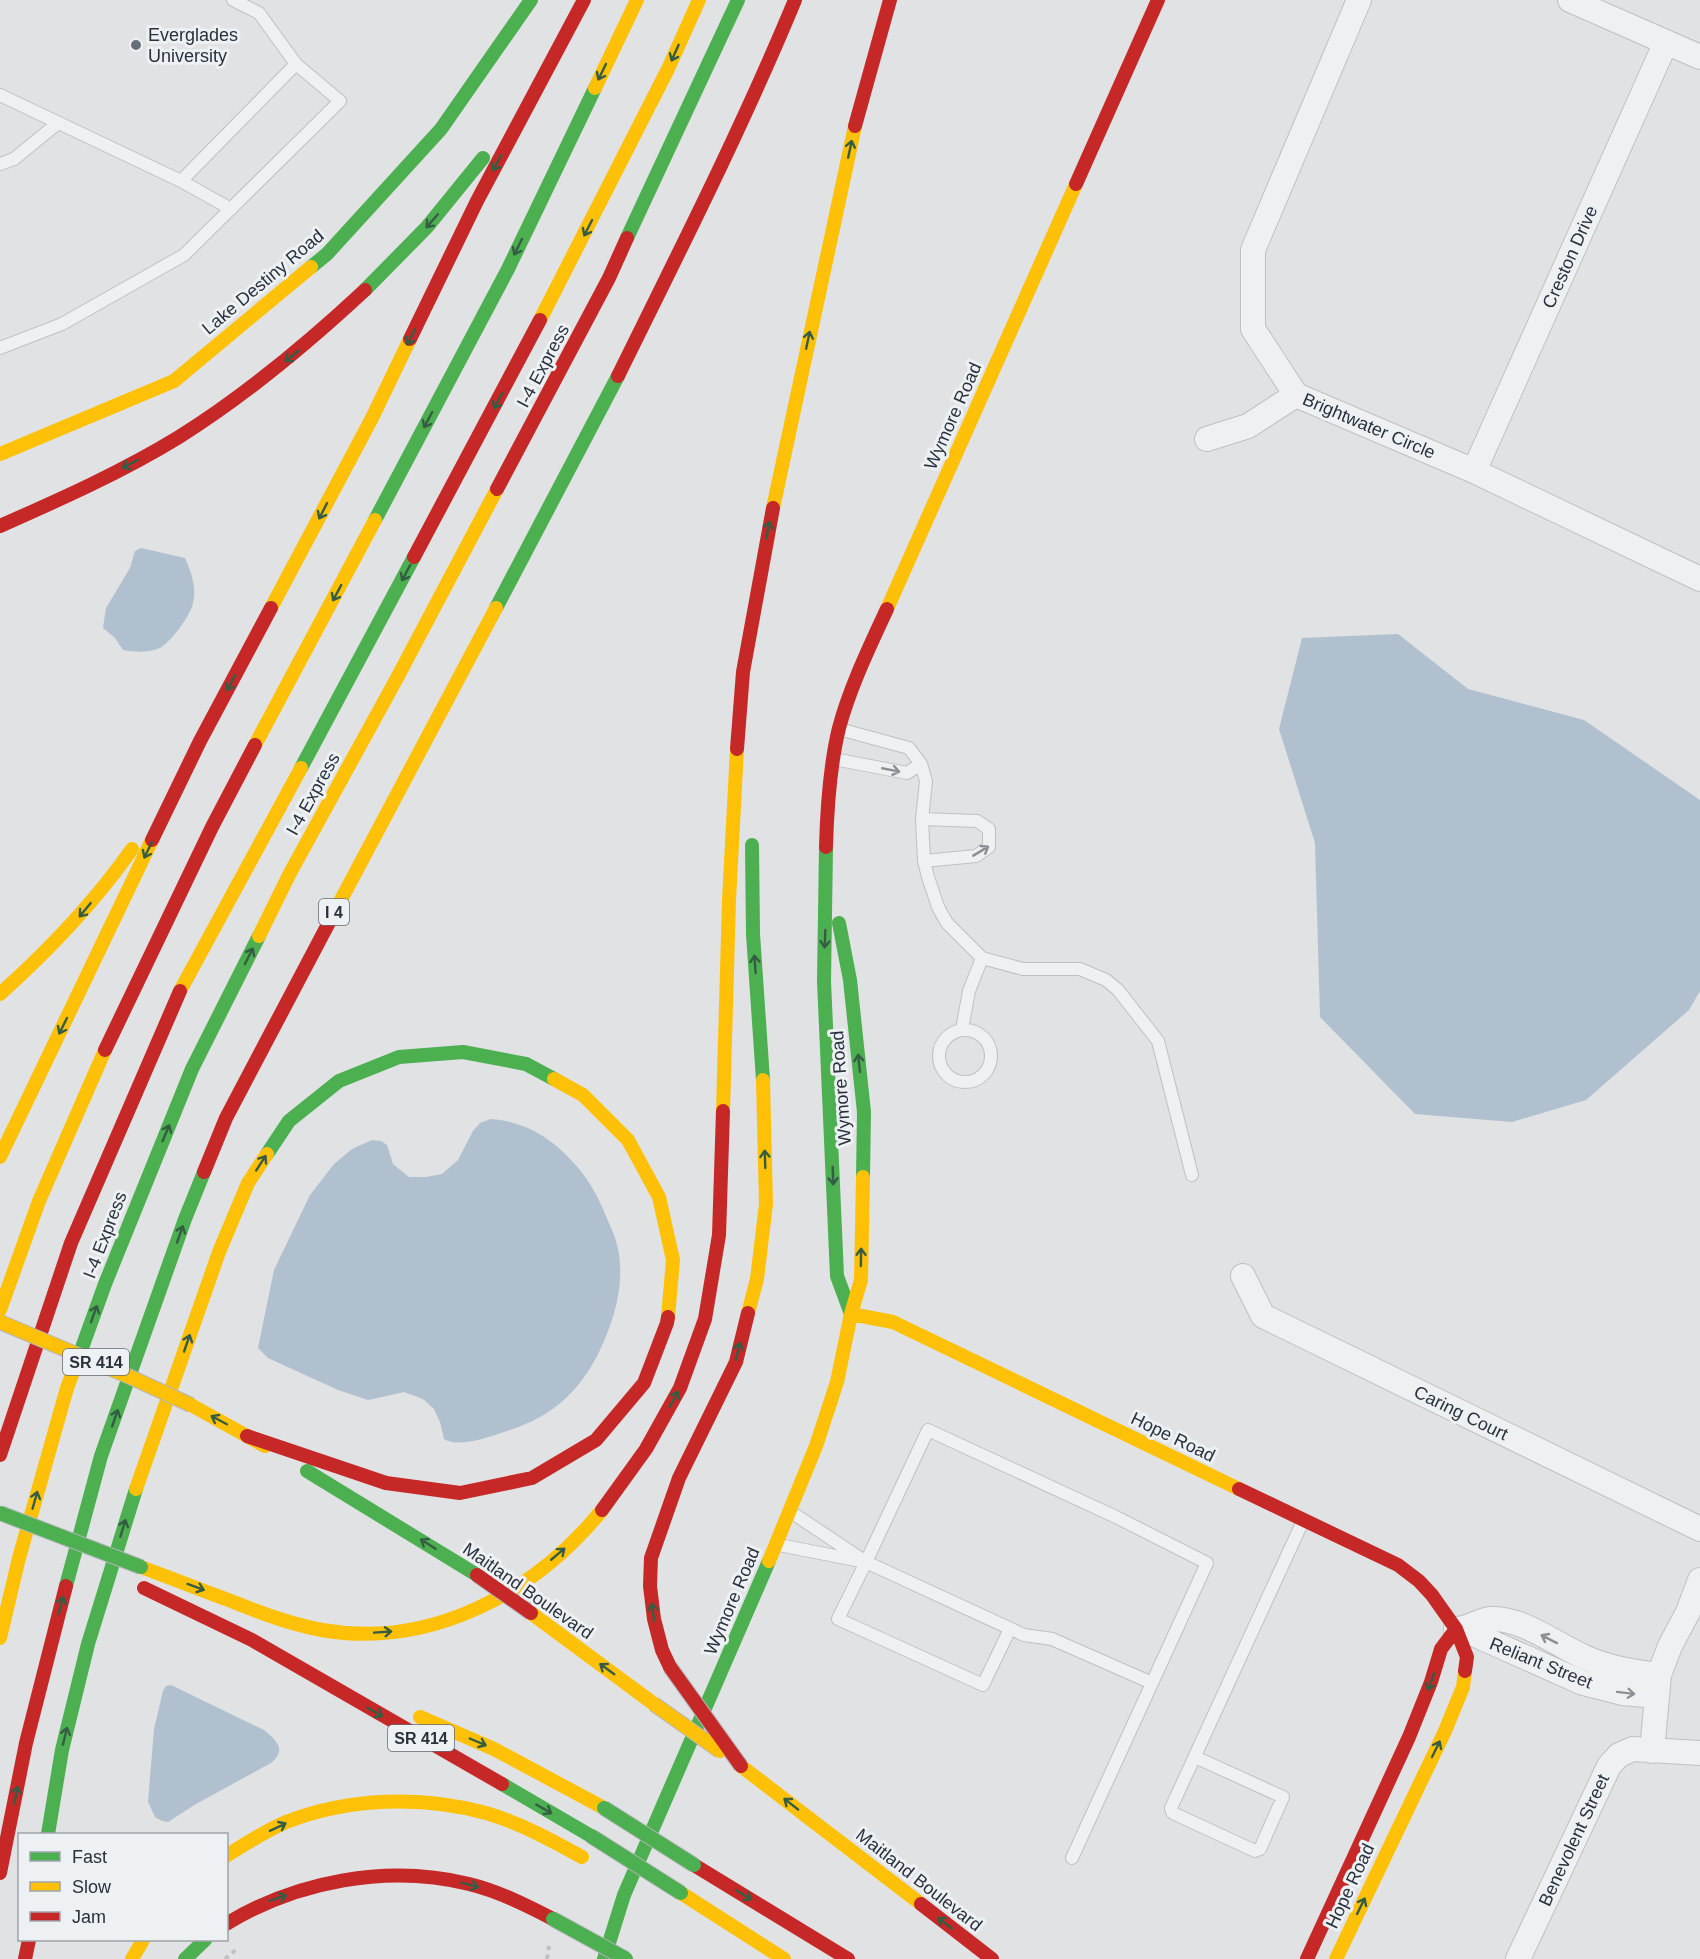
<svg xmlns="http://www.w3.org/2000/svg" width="1700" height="1959" font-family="Helvetica,sans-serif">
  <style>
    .water { fill: #b0c0ce }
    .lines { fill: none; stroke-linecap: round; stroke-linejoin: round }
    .lane-casing { stroke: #bec0c2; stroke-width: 14 }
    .street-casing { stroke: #bec0c2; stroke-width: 26 }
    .path { stroke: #bec1c4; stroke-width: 4; stroke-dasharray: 4.5 4.5; stroke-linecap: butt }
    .lane { stroke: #eff0f1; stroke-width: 12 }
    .street { stroke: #eff0f1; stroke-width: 24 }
    .fast { stroke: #4caf50; stroke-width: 14 }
    .slow { stroke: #ffc107; stroke-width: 14 }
    .jam { stroke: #c62828; stroke-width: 14 }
    .fast-bridge-casing { stroke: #b3b5b9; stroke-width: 16; stroke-linecap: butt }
    .slow-bridge-casing { stroke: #b3b5b9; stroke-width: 16; stroke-linecap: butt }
    .jam-bridge-casing { stroke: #b3b5b9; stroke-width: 16; stroke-linecap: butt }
    .fast-bridge { stroke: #4caf50; stroke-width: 14 }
    .slow-bridge { stroke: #ffc107; stroke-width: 14 }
    .jam-bridge { stroke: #c62828; stroke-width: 14 }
    .oneway { stroke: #355d43 }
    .oneway2 { stroke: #8c9096 }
    .poi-dot { fill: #696f77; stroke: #edf1f4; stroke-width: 2 }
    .labels { text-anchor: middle; stroke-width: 6; stroke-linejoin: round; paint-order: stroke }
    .shield { fill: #edf1f4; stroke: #646b73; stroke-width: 1.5 }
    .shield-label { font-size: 16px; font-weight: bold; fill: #29313c }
    .poi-label { font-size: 18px; fill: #29313c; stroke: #edf1f4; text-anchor: start }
    .street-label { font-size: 18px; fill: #29313c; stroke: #edf1f4 }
  </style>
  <rect width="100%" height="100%" fill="#e0e2e4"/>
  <path class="water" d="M 141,548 L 185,558 C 191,571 197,588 193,603 C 191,615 170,643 160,648 C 148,653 135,652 123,650 L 115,638 L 103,628 L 106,608 L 130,568 L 135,551 Z
    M 1398,634 L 1468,689 L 1584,720 L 1700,800 L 1700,991 L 1689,1010 L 1586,1100 L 1512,1122 L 1415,1114 L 1320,1017 L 1315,843 L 1279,729 L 1302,638 Z
    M 491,1119 C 522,1121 549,1136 570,1159 C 587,1176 597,1194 606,1216 C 609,1224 614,1233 616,1241 C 627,1278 615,1319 599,1352 C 589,1373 574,1393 554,1408 C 538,1420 520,1427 501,1433 C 485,1438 459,1448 444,1439 L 440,1422 L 434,1409 L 423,1399 L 404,1392 L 368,1400 L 338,1390 L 268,1358 L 258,1348 L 274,1270 L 310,1195 L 334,1164 L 352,1149 L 372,1140 L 381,1141 L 387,1145 L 393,1164 L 409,1177 L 426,1177 L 442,1174 L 458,1160 L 473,1131 L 480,1123 Z
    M 171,1685 L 264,1730 C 277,1741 287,1750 271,1763 L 196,1804 L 168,1822 L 162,1821 L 155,1817 L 148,1802 L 154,1729 L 163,1691 L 166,1686 Z"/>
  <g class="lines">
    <defs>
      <path id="lane" d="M 233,0 L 259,13 L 296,64
        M 0,95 L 181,181 L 296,64 L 340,101 L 184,255 L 62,324 L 0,348
        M 0,164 L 14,159 L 58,123
        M 181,181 L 231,209
        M 834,759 L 907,773 L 921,764 L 909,748 L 839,729
        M 921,764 L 926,781 L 922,819 L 924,861 L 928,877 L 938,907 L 947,923 L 982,958 L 1023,969 L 1080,969 L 1106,980 L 1118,990 L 1158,1041 L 1192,1175
        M 922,819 L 977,821 L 989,829 L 989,847 L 976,856 L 924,861
        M 962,1029 L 969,991 L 982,958
        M939 1056a26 26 0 1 1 52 0a26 26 0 1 1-52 0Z
        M 791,1512 L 866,1562 L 928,1430 L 1116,1517 L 1207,1563 L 1072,1858
        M 779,1545 L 866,1562 L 1024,1635 L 1052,1639 L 1152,1683
        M 866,1562 L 838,1619 L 983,1685 L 1010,1629
        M 1195,1757 L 1283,1797 L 1260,1849 L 1255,1851 L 1175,1814 L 1172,1812 L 1171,1808 L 1303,1521"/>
      <path id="street" d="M 1359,0 L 1253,250 L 1253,329 L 1296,395 L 1474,471 L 1700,579
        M 1570,0 L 1700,57
        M 1207,439 L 1248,426 L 1296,395
        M 1474,471 L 1666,42
        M 1243,1276 L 1263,1316 L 1700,1529
        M 1456,1629 C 1468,1629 1479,1620 1491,1619 C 1521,1617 1557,1645 1584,1657 C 1608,1668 1633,1672 1659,1675
        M 1462,1629 L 1583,1683 L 1622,1693 L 1657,1696
        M 1652,1751 L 1659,1675 L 1670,1646 L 1688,1612 L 1700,1580
        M 1518,1959 L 1609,1766 L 1619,1755 L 1633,1749 L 1700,1753"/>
    </defs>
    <use href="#lane" class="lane-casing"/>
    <use href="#street" class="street-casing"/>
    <path class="path" d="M 225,1959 L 238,1948
      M 547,1959 L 549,1946"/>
    <use href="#lane" class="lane"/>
    <use href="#street" class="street"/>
    <path class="fast" d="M 627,238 L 738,0
      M 311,267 L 327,254 L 441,129 L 531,0
      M 365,290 L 427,227 L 483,158
      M 375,520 L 508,269 L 595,88
      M 496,608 L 618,376
      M 301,768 L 414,557
      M 752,845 L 753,934 L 763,1080
      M 826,847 L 824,981 L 837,1276 L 851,1314
      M 839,923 L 850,980 L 864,1112 L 863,1177
      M 267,1154 L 289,1121 L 339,1081 L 399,1057 L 463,1052 L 526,1064 L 554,1079
      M 79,1356 L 105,1284 L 192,1069 L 259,936
      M 307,1471 L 477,1575
      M 66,1586 L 101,1456 L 185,1219 L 204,1172
      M 502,1784 L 591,1836
      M 48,1834 L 62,1750 L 88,1644 L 136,1489
      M 185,1959 L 205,1940
      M 604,1959 L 624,1895 L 769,1561"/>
    <path class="slow" d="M 595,88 L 637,0
      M 540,320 L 668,69 L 699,0
      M 0,454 L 174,381 L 311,267
      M 773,508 L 855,126
      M 271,608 L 372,418 L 410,339
      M 887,609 L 1076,184
      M 255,745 L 375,520
      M 334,913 L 496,608
      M 259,936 L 290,873 L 397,678 L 497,489
      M 180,991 L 301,768
      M 0,994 C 49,950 94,903 132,849
      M 554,1079 L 583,1095 L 628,1140 L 659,1197 L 673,1260 L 668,1317
      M 723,1111 L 729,900 L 737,749
      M 0,1157 L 152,840
      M 0,1310 L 39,1201 L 105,1050
      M 748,1313 L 757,1279 L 766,1204 L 763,1080
      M 851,1314 L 893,1322 L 1239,1489
      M 191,1405 L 265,1446
      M 136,1489 L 219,1252 L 248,1183 L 267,1154
      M 769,1561 L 816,1446 L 837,1382 L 851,1314 L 861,1280 L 863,1177
      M 141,1567 C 171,1578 201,1590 231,1601 C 261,1613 290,1624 322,1630 C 430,1649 535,1593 602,1510
      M 531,1613 L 654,1704
      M 0,1638 L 19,1558 L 67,1388 L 79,1356
      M 420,1717 L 494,1749 L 604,1808
      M 741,1766 L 921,1904
      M 226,1856 C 245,1844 265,1831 286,1822 C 348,1798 422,1795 486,1813 C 520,1823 551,1840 582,1857
      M 681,1893 L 784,1959
      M 132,1959 L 143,1940
      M 1336,1959 L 1445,1731 L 1463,1687 L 1465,1671"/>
    <path class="jam" d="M 855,126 L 890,0
      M 1076,184 L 1158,0
      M 410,339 L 477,201 L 584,0
      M 618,376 C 679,252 742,128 795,0
      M 497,489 L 609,278 L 627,238
      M 0,526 C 61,499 122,472 179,437 C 246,395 307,344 365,290
      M 414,557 L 540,320
      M 737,749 L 743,672 L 773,508
      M 152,840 L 200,741 L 271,608
      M 826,847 C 827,809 830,765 839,728 C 850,687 869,648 887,609
      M 105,1050 L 212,827 L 255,745
      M 204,1172 L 226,1118 L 334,913
      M 247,1436 L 386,1483 L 460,1493 L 532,1478 L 596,1440 L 644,1383 L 667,1323 L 668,1317
      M 0,1455 L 71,1243 L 180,991
      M 1239,1489 L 1398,1565 L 1419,1581 L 1432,1595 L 1456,1629 L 1467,1657 L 1465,1671
      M 602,1510 L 646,1449 L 680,1388 L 705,1319 L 719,1235 L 723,1111
      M 144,1588 L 252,1640 L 502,1784
      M 670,1667 L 662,1650 L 654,1619 L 650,1586 L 651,1558 L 679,1478 L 736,1362 L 748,1313
      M 694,1865 L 848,1959
      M 0,1873 L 26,1743 L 66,1586
      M 921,1904 L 992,1959
      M 226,1924 C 297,1881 387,1864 469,1884 C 498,1891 526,1905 553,1919
      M 25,1959 L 29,1940
      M 1307,1959 L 1409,1737 L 1431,1682 L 1441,1649 L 1456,1629"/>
    <defs>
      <path id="fast-bridge" d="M 0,1513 L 141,1567
        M 604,1808 L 694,1865
        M 591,1836 L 681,1893
        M 553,1919 L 626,1959"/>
      <path id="slow-bridge" d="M 0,1322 L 128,1376 L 191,1405
        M 654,1704 L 720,1751"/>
      <path id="jam-bridge" d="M 477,1575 L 531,1613
        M 670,1667 L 741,1766"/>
    </defs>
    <use href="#fast-bridge" class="fast-bridge-casing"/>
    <use href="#slow-bridge" class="slow-bridge-casing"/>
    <use href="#jam-bridge" class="jam-bridge-casing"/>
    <use href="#fast-bridge" class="fast-bridge"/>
    <use href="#slow-bridge" class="slow-bridge"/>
    <use href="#jam-bridge" class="jam-bridge"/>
  </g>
  <defs><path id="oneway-shaft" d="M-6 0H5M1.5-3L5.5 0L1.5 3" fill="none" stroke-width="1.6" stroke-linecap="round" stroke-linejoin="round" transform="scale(1.5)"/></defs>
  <g class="oneway">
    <use href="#oneway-shaft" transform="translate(675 53) rotate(114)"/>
    <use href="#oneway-shaft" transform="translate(602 72) rotate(116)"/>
    <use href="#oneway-shaft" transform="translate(850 149) rotate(-78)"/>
    <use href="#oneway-shaft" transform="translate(497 163) rotate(118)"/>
    <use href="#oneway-shaft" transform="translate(432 221) rotate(131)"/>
    <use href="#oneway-shaft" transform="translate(588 228) rotate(117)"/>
    <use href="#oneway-shaft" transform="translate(518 247) rotate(116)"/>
    <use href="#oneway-shaft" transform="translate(411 337) rotate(116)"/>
    <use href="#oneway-shaft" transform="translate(808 340) rotate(-78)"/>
    <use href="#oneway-shaft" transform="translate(292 356) rotate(142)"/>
    <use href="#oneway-shaft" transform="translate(498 401) rotate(118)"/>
    <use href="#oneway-shaft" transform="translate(428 420) rotate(118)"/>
    <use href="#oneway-shaft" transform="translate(130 464) rotate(153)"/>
    <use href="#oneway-shaft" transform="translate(323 511) rotate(117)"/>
    <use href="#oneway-shaft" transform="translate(768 530) rotate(-79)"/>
    <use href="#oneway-shaft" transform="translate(406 573) rotate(118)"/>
    <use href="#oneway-shaft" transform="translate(337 593) rotate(118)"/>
    <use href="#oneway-shaft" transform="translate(231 683) rotate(118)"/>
    <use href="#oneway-shaft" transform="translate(148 850) rotate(116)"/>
    <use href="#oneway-shaft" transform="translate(85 910) rotate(129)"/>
    <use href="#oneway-shaft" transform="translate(825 939) rotate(92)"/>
    <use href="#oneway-shaft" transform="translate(249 956) rotate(-63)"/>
    <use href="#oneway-shaft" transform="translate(755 964) rotate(-94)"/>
    <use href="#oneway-shaft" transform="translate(63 1026) rotate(116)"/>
    <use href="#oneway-shaft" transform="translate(859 1063) rotate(-96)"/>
    <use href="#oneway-shaft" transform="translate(166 1133) rotate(-67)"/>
    <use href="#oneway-shaft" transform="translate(765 1159) rotate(-92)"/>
    <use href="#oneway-shaft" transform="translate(261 1163) rotate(-57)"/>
    <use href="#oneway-shaft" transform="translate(833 1176) rotate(88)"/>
    <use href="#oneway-shaft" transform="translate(180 1234) rotate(-71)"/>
    <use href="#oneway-shaft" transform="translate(861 1257) rotate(-89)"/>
    <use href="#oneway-shaft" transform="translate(94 1314) rotate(-70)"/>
    <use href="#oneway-shaft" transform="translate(187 1343) rotate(-71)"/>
    <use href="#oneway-shaft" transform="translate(738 1351) rotate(-76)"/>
    <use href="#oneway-shaft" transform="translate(674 1399) rotate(-61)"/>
    <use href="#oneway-shaft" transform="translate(115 1418) rotate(-71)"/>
    <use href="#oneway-shaft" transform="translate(219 1420) rotate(-152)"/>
    <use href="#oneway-shaft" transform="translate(35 1500) rotate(-74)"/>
    <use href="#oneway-shaft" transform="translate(123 1528) rotate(-73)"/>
    <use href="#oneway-shaft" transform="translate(428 1544) rotate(-148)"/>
    <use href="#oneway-shaft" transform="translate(558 1554) rotate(-40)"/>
    <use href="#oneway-shaft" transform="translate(196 1587) rotate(20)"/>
    <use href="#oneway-shaft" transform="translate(61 1605) rotate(-75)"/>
    <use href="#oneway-shaft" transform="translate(653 1612) rotate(-98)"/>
    <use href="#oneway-shaft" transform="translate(383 1632) rotate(-4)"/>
    <use href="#oneway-shaft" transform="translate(607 1669) rotate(-144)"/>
    <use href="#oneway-shaft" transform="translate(1431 1682) rotate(109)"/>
    <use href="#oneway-shaft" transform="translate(375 1712) rotate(30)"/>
    <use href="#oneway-shaft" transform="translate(65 1736) rotate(-76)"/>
    <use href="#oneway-shaft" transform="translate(478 1742) rotate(23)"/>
    <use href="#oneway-shaft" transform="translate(1436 1749) rotate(-64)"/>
    <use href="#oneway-shaft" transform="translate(16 1795) rotate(-79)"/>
    <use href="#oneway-shaft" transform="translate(791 1804) rotate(-142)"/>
    <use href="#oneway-shaft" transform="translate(544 1809) rotate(30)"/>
    <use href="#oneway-shaft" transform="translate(278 1827) rotate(-25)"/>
    <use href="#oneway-shaft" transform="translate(470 1885) rotate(15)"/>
    <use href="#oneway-shaft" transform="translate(744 1895) rotate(32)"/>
    <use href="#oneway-shaft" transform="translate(278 1898) rotate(-18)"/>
    <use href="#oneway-shaft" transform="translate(1361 1906) rotate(-64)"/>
    <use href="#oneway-shaft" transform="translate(945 1923) rotate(-142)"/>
  </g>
  <g class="oneway2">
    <use href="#oneway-shaft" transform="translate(891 770) rotate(11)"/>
    <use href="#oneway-shaft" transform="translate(981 851) rotate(-31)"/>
    <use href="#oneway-shaft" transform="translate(1549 1639) rotate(-153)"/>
    <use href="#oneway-shaft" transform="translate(1626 1693) rotate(7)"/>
  </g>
  <circle class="poi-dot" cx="136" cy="45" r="6"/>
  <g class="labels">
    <g class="shield">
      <rect x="319" y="899" width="30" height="26" rx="4.5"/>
      <rect x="63" y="1349" width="66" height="26" rx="4.5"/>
      <rect x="388" y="1725" width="66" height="26" rx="4.5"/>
    </g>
    <g class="shield-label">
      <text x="334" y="918">I 4</text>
      <text x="96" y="1368">SR 414</text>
      <text x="421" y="1744">SR 414</text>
    </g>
    <g class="poi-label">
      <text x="148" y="41">Everglades<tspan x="148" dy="21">University</tspan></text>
    </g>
    <g class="street-label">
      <text transform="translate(1570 257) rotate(-66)" y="6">Creston Drive</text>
      <text transform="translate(263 282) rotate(-40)" y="6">Lake Destiny Road</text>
      <text transform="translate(543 366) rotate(-62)" y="6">I-4 Express</text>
      <text transform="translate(953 416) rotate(-66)" y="6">Wymore Road</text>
      <text transform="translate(1369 426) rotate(23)" y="6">Brightwater Circle</text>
      <text transform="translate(313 794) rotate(-61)" y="6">I-4 Express</text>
      <text transform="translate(841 1088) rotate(-94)" y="6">Wymore Road</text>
      <text transform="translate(105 1235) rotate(-69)" y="6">I-4 Express</text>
      <text transform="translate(1461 1413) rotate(26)" y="6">Caring Court</text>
      <text transform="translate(1173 1437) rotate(26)" y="6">Hope Road</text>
      <text transform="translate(528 1591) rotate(35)" y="6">Maitland Boulevard</text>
      <text transform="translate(732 1601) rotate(-67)" y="6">Wymore Road</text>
      <text transform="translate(1541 1663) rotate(22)" y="6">Reliant Street</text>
      <text transform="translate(1574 1840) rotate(-65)" y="6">Benevolent Street</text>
      <text transform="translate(919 1880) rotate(38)" y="6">Maitland Boulevard</text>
      <text transform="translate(1350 1886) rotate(-65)" y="6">Hope Road</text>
    </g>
  </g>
  <rect x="18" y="1833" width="210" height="108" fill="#edf1f4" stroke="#9fa4aa" stroke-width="1.5"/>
  <rect x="30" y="1852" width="30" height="9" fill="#4caf50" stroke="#9fa4aa" stroke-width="1.5"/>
  <text x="72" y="1863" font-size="18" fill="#29313c">Fast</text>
  <rect x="30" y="1882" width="30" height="9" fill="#ffc107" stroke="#9fa4aa" stroke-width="1.5"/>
  <text x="72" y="1893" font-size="18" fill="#29313c">Slow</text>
  <rect x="30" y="1912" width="30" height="9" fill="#c62828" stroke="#9fa4aa" stroke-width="1.5"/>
  <text x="72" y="1923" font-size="18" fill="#29313c">Jam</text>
</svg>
